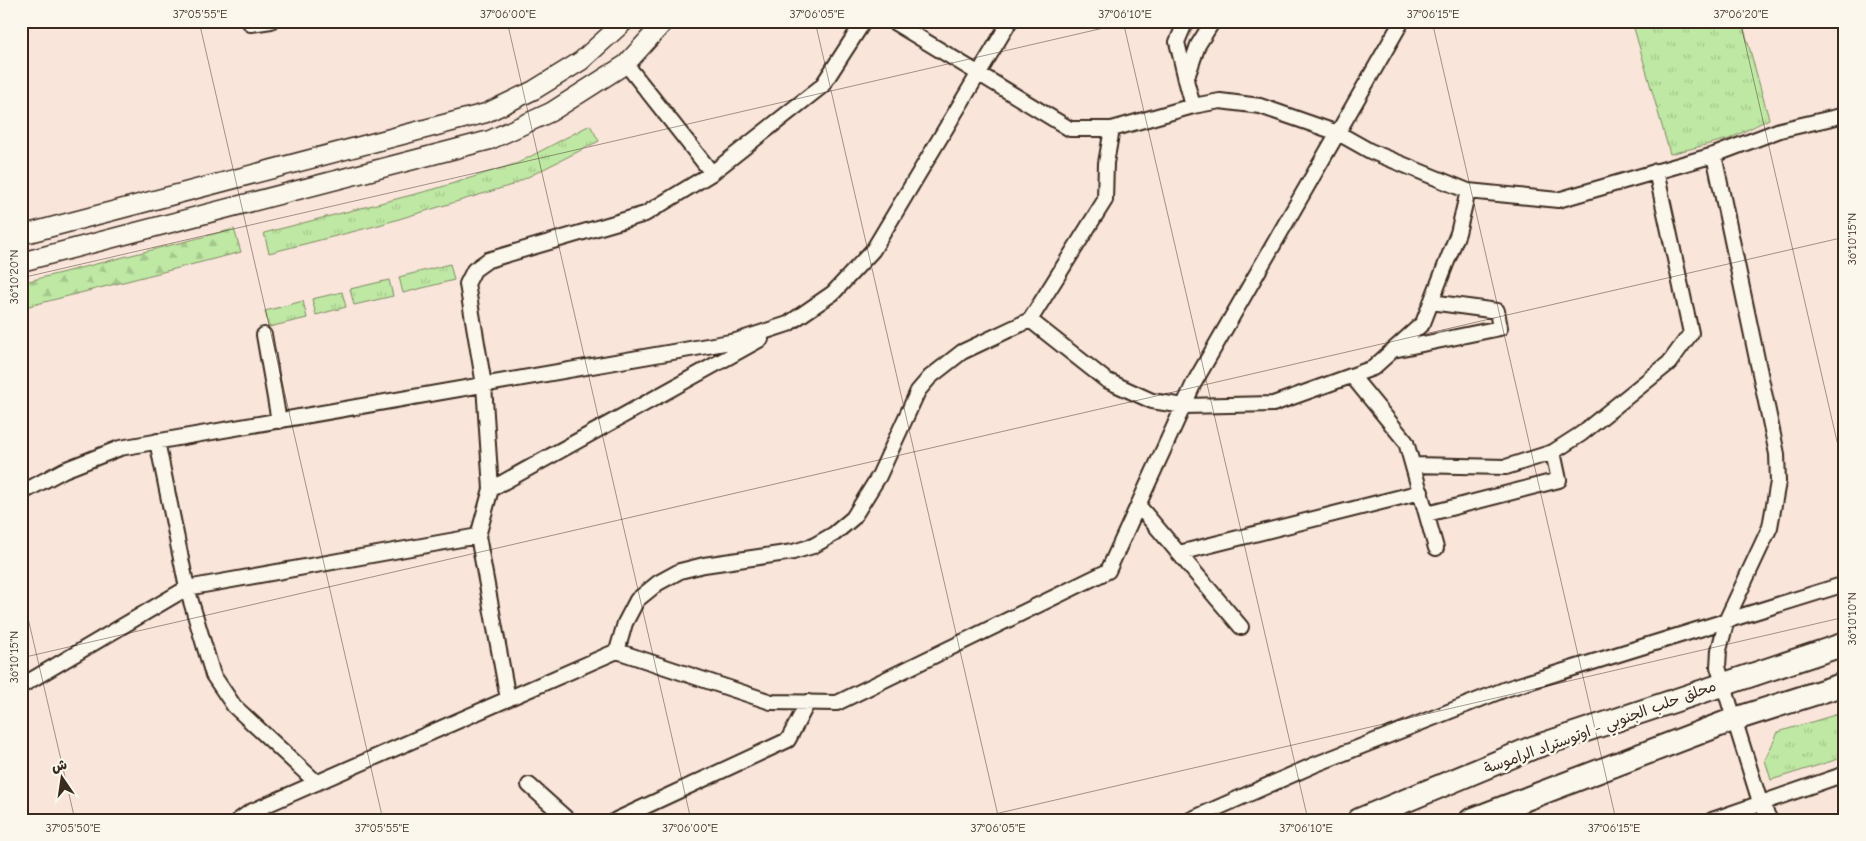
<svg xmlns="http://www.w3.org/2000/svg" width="1866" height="841" font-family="'Comic Neue','Playpen Sans Arabic',sans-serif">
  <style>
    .grass { fill: url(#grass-tufts); stroke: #7d8961 }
    .forest { fill: url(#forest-firs); stroke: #7d8961 }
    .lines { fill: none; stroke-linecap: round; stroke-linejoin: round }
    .minor-casing { stroke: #3b2a1e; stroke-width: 18 }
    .tertiary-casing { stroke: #3b2a1e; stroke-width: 21 }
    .trunk-casing { stroke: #3b2a1e; stroke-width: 26 }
    .minor { stroke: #fbf7ec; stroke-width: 14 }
    .tertiary { stroke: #fbf7ec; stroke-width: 18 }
    .trunk { stroke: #fbf7ec; stroke-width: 22 }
    .ticks { fill: none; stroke: #3b2a1e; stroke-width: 1; stroke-opacity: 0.45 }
    .labels { text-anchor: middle; stroke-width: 5; stroke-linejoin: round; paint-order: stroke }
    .street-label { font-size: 15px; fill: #3b2a1e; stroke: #fbf7ec }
    .neatline { fill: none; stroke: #3b2a1e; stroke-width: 2 }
    .ticks-label { font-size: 12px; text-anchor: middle; fill: #3b2a1e }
  </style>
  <defs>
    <pattern id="grass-tufts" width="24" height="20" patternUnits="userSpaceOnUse" patternTransform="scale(1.25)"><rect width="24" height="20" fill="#bfe8a4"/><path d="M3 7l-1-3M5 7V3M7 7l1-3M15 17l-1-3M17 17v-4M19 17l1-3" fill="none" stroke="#a5c78d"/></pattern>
    <pattern id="forest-firs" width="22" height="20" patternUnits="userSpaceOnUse" patternTransform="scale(1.25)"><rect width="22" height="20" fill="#bfe8a4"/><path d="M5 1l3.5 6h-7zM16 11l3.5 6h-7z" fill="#a5c78d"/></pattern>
  </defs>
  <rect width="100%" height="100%" fill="#f9e5da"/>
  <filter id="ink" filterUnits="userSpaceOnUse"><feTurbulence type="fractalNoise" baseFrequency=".02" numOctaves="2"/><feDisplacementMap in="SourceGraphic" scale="10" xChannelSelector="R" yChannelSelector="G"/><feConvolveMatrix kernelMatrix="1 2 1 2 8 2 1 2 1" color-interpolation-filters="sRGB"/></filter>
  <g filter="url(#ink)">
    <path class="grass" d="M 1632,21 L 1742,21 L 1769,119 L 1729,139 L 1670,154 Z
      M 590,125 L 599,141 L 512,185 L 379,225 L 269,253 L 264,233 L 435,189 L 518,163 Z
      M 450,264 L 454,280 L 403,293 L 399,277 Z
      M 389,280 L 393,296 L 354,305 L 350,289 Z
      M 342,292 L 346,307 L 316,315 L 312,299 Z
      M 303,301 L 307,318 L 269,327 L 265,311 Z
      M 1845,712 L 1845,757 L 1771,780 L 1765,760 L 1778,732 Z"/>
    <path class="forest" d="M 234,229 L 241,252 L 21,308 L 21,283 Z"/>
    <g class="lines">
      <defs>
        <path id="minor" d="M 249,21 L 251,24 L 271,21
          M 892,21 L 1070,129 L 1112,129 L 1193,106 L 1220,101 L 1260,106 L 1338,133 L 1370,151 L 1468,191 L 1558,200 L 1714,155 L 1780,130 L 1845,115
          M 1186,21 L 1177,42 L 1186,80
          M 626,64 L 712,173
          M 1193,106 L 1186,80 L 1198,45 L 1213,21
          M 1714,155 L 1777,454 L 1778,482 L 1770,527 L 1727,619 L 1719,650 L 1718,667 L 1760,802 L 1770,820
          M 1030,320 L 1106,380 L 1152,401 L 1184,406 L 1273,404 L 1373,368 L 1423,323 L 1458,233 L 1468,191
          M 264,335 L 279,421
          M 1393,350 L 1500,328 L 1497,311 L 1431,302
          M 1352,376 L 1406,442 L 1436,548
          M 157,441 L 187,588 L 213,675 L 234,706 L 317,783
          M 1413,465 L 1506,467 L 1553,452 L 1581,434 L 1669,363 L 1691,333 L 1656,171
          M 491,489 L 761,339
          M 21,493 L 64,470 L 120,448 L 736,341 L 788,324 L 833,293 L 873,250 L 1010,21
          M 1138,505 L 1241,627
          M 1427,514 L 1559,480 L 1553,452
          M 1179,553 L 1421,492
          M 617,651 L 771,702 L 837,703 L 1108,571 L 1194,383 L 1402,21
          M 21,686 L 187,588 L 478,536
          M 508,699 L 478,536 L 491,489 L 484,385 L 467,284 L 474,270 L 488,260 L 645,214 L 712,173 L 822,86 L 864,21
          M 529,785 L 568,820
          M 21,817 L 24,820
          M 239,820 L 250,812 L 617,651 L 625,623 L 637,600 L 658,583 L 680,571 L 704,565 L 793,552 L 813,546 L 834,534 L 853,518 L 879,476 L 918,391 L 930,377 L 962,352 L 1030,320 L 1105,200 L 1106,163 L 1112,129
          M 616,820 L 788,740 L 808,702
          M 1190,820 L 1314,765 L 1506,689 L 1845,584
          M 1712,820 L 1845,774"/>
        <path id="tertiary" d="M 21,235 L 486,113 L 534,90 L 581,61 L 625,21
          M 21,262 L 490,140 L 551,112 L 626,64 L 665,21"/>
        <path id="trunk" d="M 1359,820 L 1532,748 L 1845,644
          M 1471,820 L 1735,719 L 1845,684"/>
      </defs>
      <use href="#minor" class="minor-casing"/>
      <use href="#tertiary" class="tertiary-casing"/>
      <use href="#trunk" class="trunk-casing"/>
      <use href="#minor" class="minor"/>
      <use href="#tertiary" class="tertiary"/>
      <use href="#trunk" class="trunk"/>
    </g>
  </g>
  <path class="ticks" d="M 199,21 L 383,820M 507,21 L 691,820M 815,21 L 999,820M 1123,21 L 1308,820M 1432,21 L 1616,820M 1740,21 L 1845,476M 21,278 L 1134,21M 21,588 L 75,820M 21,658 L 1845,237M 969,820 L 1845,617"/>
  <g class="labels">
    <g class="street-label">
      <text transform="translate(1600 727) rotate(-20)" y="5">محلق حلب الجنوبي - اوتوستراد الراموسة</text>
    </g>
  </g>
  <rect width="1866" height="841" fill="none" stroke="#fbf7ec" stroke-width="55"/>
  <g transform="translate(62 778) rotate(347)" stroke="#fbf7ec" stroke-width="4" paint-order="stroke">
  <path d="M0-4L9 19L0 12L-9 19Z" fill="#3b2a1e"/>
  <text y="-8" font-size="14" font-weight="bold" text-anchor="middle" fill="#3b2a1e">ش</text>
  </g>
  <rect x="28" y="28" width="1810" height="786" class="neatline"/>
  <g class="ticks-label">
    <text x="200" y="18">37°05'55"E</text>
    <text x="508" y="18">37°06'00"E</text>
    <text x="817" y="18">37°06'05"E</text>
    <text x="1125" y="18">37°06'10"E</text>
    <text x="1433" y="18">37°06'15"E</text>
    <text x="1741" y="18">37°06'20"E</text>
    <text transform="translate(1852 239) rotate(-90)" y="4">36°10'15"N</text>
    <text transform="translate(14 277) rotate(-90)" y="4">36°10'20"N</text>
    <text transform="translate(1852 619) rotate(-90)" y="4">36°10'10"N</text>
    <text transform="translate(14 657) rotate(-90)" y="4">36°10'15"N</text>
    <text x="73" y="832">37°05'50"E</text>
    <text x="382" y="832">37°05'55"E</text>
    <text x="690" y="832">37°06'00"E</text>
    <text x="998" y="832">37°06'05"E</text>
    <text x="1306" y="832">37°06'10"E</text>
    <text x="1614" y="832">37°06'15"E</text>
  </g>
</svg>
